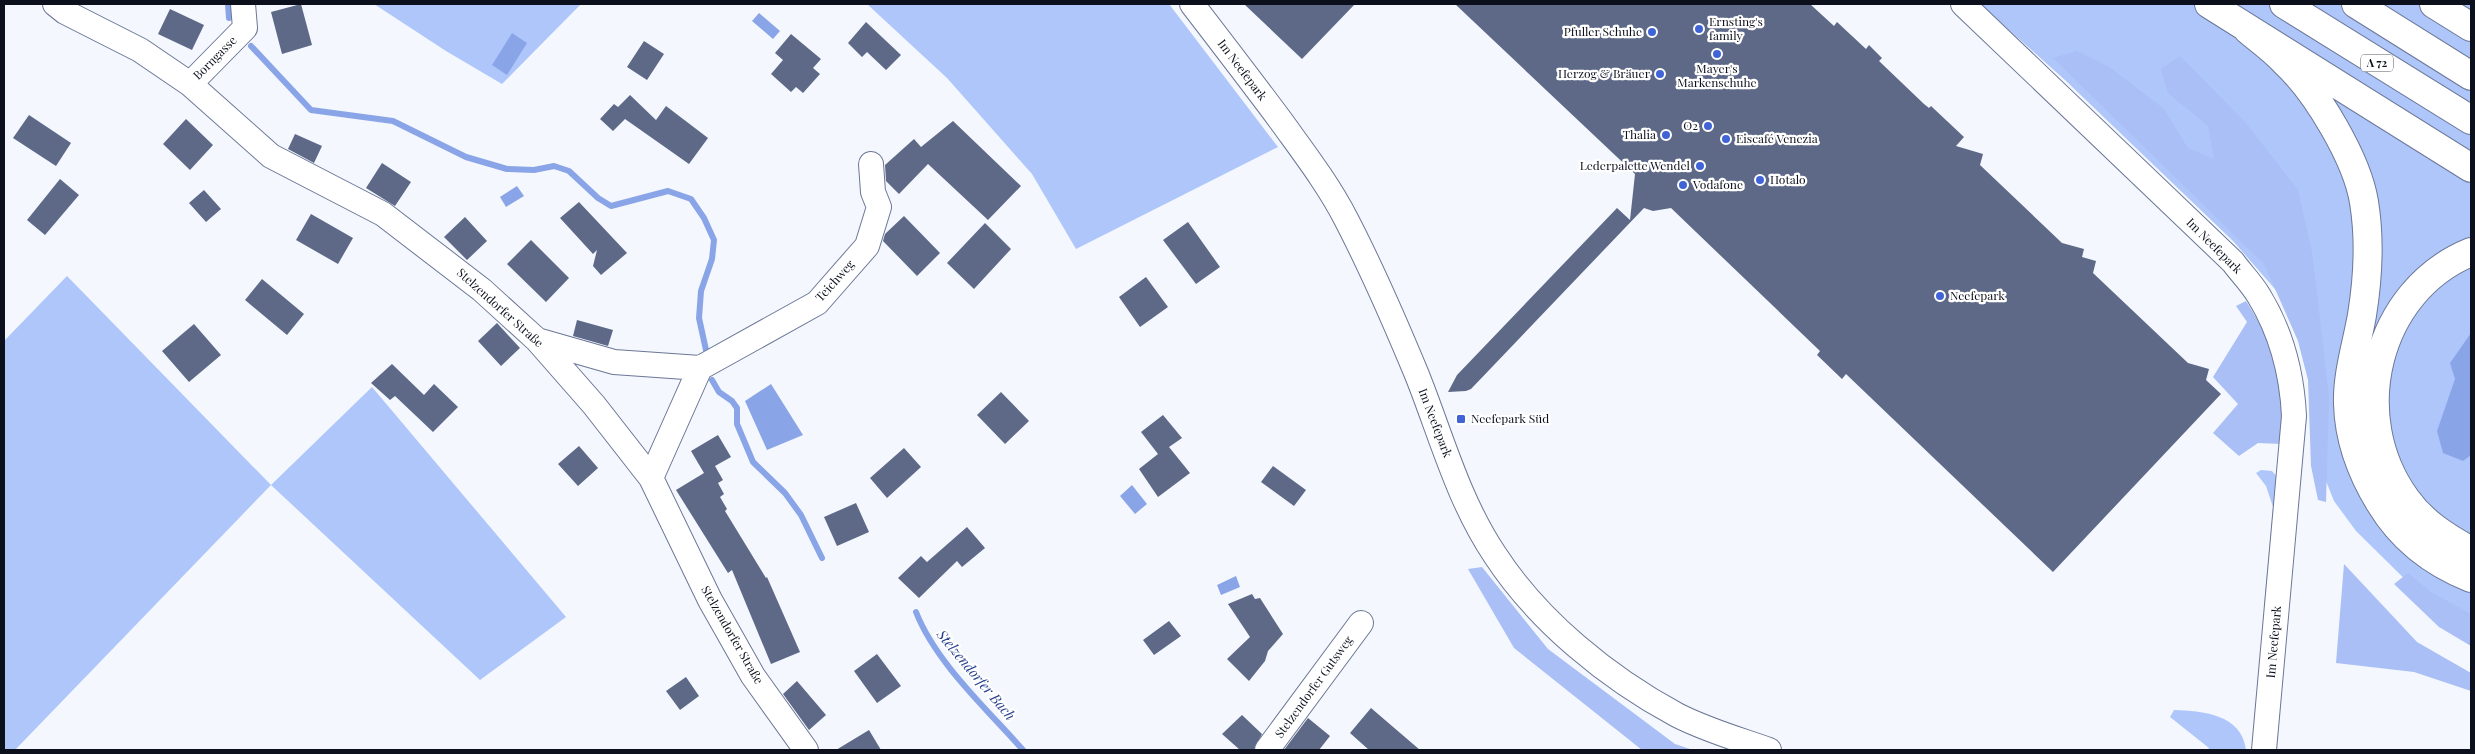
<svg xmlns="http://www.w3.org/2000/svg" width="2475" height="754" font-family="'Playfair Display',serif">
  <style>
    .green { fill: #afc6fb }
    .forest { fill: #a9bff6 }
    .water { fill: #8aa5e7 }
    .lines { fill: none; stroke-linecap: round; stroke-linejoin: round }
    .stream { stroke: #8aa5e7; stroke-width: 6 }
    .building { fill: #5d6987 }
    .minor-casing { stroke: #6b7796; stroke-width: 26 }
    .motorway-casing { stroke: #6b7796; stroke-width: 30 }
    .minor { stroke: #fff; stroke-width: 24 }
    .motorway { stroke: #fff; stroke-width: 28 }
    .poi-dot { fill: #4064d6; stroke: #fff; stroke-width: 2 }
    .labels { text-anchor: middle; stroke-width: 4.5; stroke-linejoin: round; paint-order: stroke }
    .shield { fill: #fff; stroke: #555860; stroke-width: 1 }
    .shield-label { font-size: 11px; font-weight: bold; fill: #0c101c }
    .poi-label { font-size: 12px; fill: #0c101c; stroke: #fff; text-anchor: start }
    .street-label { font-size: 12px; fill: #0c101c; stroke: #fff }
    .water-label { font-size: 14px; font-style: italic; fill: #29418f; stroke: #fff }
  </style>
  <rect width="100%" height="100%" fill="#f4f7fe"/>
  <path class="green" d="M 374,4 L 581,4 L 502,84 L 446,51 Z
    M 867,4 L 1169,4 L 1278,147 L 1076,249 L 1032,174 L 947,78 Z
    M 1980,4 L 2471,4 L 2471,623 L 2422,596 L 2356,531 L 2334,501 L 2320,466 L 2318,383 L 2294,311 L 2233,241 L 2065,80 Z
    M 67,276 L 271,485 L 372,387 L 566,617 L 480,680 L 271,485 L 15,750 L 4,750 L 4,341 Z
    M 2261,470 L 2272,471 L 2279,479 L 2268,607 L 2264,606 L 2273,507 L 2266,486 L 2256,473 Z
    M 2174,710 C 2202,711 2242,714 2246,750 L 2208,750 L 2209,748 L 2170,717 Z"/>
  <path class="forest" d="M 2077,51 L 2111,68 L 2164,109 L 2188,148 L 2214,159 L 2208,126 L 2168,93 L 2161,69 L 2180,56 L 2246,123 L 2298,190 L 2312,252 L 2329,396 L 2326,502 L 2318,500 L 2311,466 L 2308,380 L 2298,341 L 2264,264 L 2053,58 Z
    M 2246,301 C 2263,328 2279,358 2283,390 C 2285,407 2282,426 2282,444 L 2258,443 L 2239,456 L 2213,433 L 2238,404 L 2213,377 L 2247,322 L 2236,306 Z
    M 2344,564 L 2417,642 L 2471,673 L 2471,691 L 2414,672 L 2336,663 Z
    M 1482,567 L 1548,649 L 1675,744 L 1693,750 L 1642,750 L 1514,648 L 1468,569 Z
    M 2408,573 L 2431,592 L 2471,614 L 2471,646 L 2439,627 L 2394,584 Z"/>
  <path class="water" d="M 759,13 L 780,31 L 773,39 L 752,21 Z
    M 512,33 L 527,43 L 507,75 L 492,65 Z
    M 517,186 L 524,196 L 506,207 L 500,197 Z
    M 2471,333 L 2471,455 L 2463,461 L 2443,453 L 2437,431 L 2455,379 L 2450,363 Z
    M 771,384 L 803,435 L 767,450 L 745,401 Z
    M 1132,485 L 1147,504 L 1135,514 L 1120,496 Z
    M 1236,576 L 1240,587 L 1221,595 L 1217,585 Z"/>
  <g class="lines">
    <path class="stream" d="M 228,4 L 229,18
      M 251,46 L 311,110 L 393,121 L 466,157 L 507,169 L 534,170 L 554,166 L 569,171 L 598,198 L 611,206 L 668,191 L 691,199 L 704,218 L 714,240 L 712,259 L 701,291 L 699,318 L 706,350
      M 712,380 L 719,392 L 732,401 L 737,408 L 737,424 L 753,462 L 785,493 L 801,515 L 822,558
      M 916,612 C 936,663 987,709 1023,750"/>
  </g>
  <path class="building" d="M 301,4 L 312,45 L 282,54 L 271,12 Z
    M 1244,4 L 1355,4 L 1302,59 Z
    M 1455,4 L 1810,4 L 1834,26 L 1837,22 L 1866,49 L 1869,45 L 1882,58 L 1879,61 L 1924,104 L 1929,108 L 1931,106 L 1964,137 L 1956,146 L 1983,154 L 1980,165 L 2062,243 L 2084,249 L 2082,257 L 2096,261 L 2093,273 L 2188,363 L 2209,369 L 2206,380 L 2221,394 L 2053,572 L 1846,374 L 1842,379 L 1817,355 L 1820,351 L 1671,208 L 1653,211 L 1644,208 L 1471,389 L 1466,391 L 1448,392 L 1457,375 L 1617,208 L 1630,220 L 1635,174 Z
    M 170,9 L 204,25 L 192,50 L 158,34 Z
    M 866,22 L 901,55 L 886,70 L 867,52 L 862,57 L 848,43 Z
    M 791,34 L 821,59 L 813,68 L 820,74 L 803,93 L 796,87 L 791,92 L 771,74 L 783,60 L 775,53 Z
    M 644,41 L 664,54 L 647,80 L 627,67 Z
    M 630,95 L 656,120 L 666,106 L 708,138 L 689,164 L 625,119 L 613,131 L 600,119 L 614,104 L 618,107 Z
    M 29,115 L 71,143 L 56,166 L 13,138 Z
    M 186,119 L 213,145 L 190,170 L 163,144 Z
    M 953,121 L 1021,186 L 988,220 L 928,164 L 899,194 L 886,181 L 885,165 L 914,139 L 921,147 Z
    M 295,134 L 322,146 L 314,163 L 288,149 Z
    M 382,163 L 411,182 L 395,206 L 366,188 Z
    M 60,179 L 79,195 L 45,235 L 27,220 Z
    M 204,190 L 221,209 L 206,222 L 189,203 Z
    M 579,202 L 627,253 L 601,275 L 593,266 L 597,250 L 593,254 L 560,218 Z
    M 311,214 L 353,238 L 338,264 L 296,240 Z
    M 904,216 L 940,253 L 917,276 L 883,241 L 885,234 Z
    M 465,217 L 487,241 L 467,260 L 444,237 Z
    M 1188,222 L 1220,267 L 1196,284 L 1163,240 Z
    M 985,223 L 1011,249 L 974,289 L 947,263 Z
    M 531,240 L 569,278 L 546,302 L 507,264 Z
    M 1146,277 L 1168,307 L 1140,327 L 1119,297 Z
    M 262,279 L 304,314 L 287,335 L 245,300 Z
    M 577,320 L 613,330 L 608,346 L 573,336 Z
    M 497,323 L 520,348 L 501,366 L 478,341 Z
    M 194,324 L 221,355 L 189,382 L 162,351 Z
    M 392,364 L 424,395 L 434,384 L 458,407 L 433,432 L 395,396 L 390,400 L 371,383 Z
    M 1001,392 L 1029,421 L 1005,444 L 977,415 Z
    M 1163,415 L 1182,438 L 1169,447 L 1190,473 L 1158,497 L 1139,469 L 1158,454 L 1141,432 Z
    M 718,435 L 731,457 L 715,466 L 723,480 L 718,483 L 724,494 L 720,497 L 727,509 L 725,511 L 766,578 L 767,577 L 800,652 L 771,664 L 732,570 L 728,573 L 676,490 L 704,473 L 691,451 Z
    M 579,446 L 598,468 L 578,486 L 558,464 Z
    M 904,448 L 921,467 L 887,498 L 870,478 Z
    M 1273,466 L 1306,490 L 1294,506 L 1261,482 Z
    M 856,503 L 869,532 L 837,546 L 824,517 Z
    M 967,527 L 985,548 L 962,567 L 957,561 L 919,598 L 898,578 L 921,556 L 927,562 Z
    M 1252,594 L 1255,599 L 1260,598 L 1283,634 L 1268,651 L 1265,661 L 1249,681 L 1227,659 L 1250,637 L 1228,604 Z
    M 1169,621 L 1181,636 L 1154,655 L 1143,640 Z
    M 877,654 L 901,686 L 877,703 L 854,671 Z
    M 686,677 L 699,696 L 680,710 L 666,691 Z
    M 797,681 L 826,715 L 809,730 L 783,694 Z
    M 1371,708 L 1420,750 L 1369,750 L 1350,733 Z
    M 1242,715 L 1262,734 L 1254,750 L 1240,750 L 1222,734 Z
    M 1308,718 L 1330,736 L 1319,750 L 1284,750 Z
    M 869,730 L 881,750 L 836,750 Z"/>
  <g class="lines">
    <defs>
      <path id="minor" d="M 55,4 L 65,12 L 140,50 L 190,84 L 271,156 L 383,214 L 482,290 L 537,340 L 594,405 L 651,478 L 710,600 L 727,630 L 753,676 L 806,750
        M 1192,4 C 1222,43 1252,82 1281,121 C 1304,153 1328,184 1346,219 C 1372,269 1395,322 1417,375 C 1441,435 1458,500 1495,555 C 1538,621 1608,678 1677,715 C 1706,730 1738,739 1769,750
        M 1963,4 L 2233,262 C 2241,273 2252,284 2259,296 C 2281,332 2292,374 2294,416 L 2264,750
        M 190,84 L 245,28 L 243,4
        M 537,340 L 614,362 L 700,368 L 817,303 L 867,246 L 879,207 L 873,192 L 871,164
        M 651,478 L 700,368
        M 1267,750 L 1361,623"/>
      <path id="motorway" d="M 2209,4 L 2471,168
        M 2284,4 L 2471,120
        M 2356,4 L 2471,76
        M 2434,4 L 2471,27
        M 2248,30 C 2260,40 2274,50 2285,62 C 2317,92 2357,159 2364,202 C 2370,239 2368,278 2362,315 C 2357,344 2347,374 2348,404 C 2349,440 2361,472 2380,503 C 2401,538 2433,563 2471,578
        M 2471,252 C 2375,291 2346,417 2406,499 C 2423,523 2446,537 2471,551"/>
    </defs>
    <use href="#minor" class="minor-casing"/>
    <use href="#motorway" class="motorway-casing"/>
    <use href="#minor" class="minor"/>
    <use href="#motorway" class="motorway"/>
  </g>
  <g class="poi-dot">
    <circle cx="1699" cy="29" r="5"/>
    <circle cx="1652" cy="32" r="5"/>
    <circle cx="1717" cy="54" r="5"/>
    <circle cx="1660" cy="74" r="5"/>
    <circle cx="1708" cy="126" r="5"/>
    <circle cx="1666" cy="135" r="5"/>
    <circle cx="1726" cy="139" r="5"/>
    <circle cx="1700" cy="166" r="5"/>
    <circle cx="1760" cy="180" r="5"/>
    <circle cx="1683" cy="185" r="5"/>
    <circle cx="1940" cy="296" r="5"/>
    <rect x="1456" y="414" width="10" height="10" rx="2.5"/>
  </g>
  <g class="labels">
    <rect class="shield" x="2361" y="54.5" width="32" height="17" rx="4"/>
    <g class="shield-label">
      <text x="2377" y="67">A 72</text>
    </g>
    <g class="poi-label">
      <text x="1709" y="26">Ernsting's<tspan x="1709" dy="14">family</tspan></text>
      <text x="1642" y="36" text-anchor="end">Pfuller Schuhe</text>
      <text x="1717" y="73" text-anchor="middle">Mayer's<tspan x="1717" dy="14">Markenschuhe</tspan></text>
      <text x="1650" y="78" text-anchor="end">Herzog &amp; Bräuer</text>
      <text x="1698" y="130" text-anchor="end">O2</text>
      <text x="1656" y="139" text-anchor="end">Thalia</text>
      <text x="1736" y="143">Eiscafé Venezia</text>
      <text x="1690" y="170" text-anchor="end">Lederpalette Wendel</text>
      <text x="1770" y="184">Hotalo</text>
      <text x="1693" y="189">Vodafone</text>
      <text x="1950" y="300">Neefepark</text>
      <text x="1471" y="423">Neefepark Süd</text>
    </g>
    <g class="street-label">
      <text transform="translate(215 58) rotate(-45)" y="4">Borngasse</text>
      <text transform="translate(1242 70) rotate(53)" y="4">Im Neefepark</text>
      <text transform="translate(2214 246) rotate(45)" y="4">Im Neefepark</text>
      <text transform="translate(835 281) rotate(-48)" y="4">Teichweg</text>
      <text transform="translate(500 308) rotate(42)" y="4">Stelzendorfer Straße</text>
      <text transform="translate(1435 423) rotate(69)" y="4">Im Neefepark</text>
      <text transform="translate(732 635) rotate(60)" y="4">Stelzendorfer Straße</text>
      <text transform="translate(2274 642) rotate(-85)" y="4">Im Neefepark</text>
      <text transform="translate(1314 687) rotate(-54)" y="4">Stelzendorfer Gutsweg</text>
    </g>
    <g class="water-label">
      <text transform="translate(976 675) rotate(50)" y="5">Stelzendorfer Bach</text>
    </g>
  </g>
  <rect width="2475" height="754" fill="none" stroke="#0c101c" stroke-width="10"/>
</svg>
